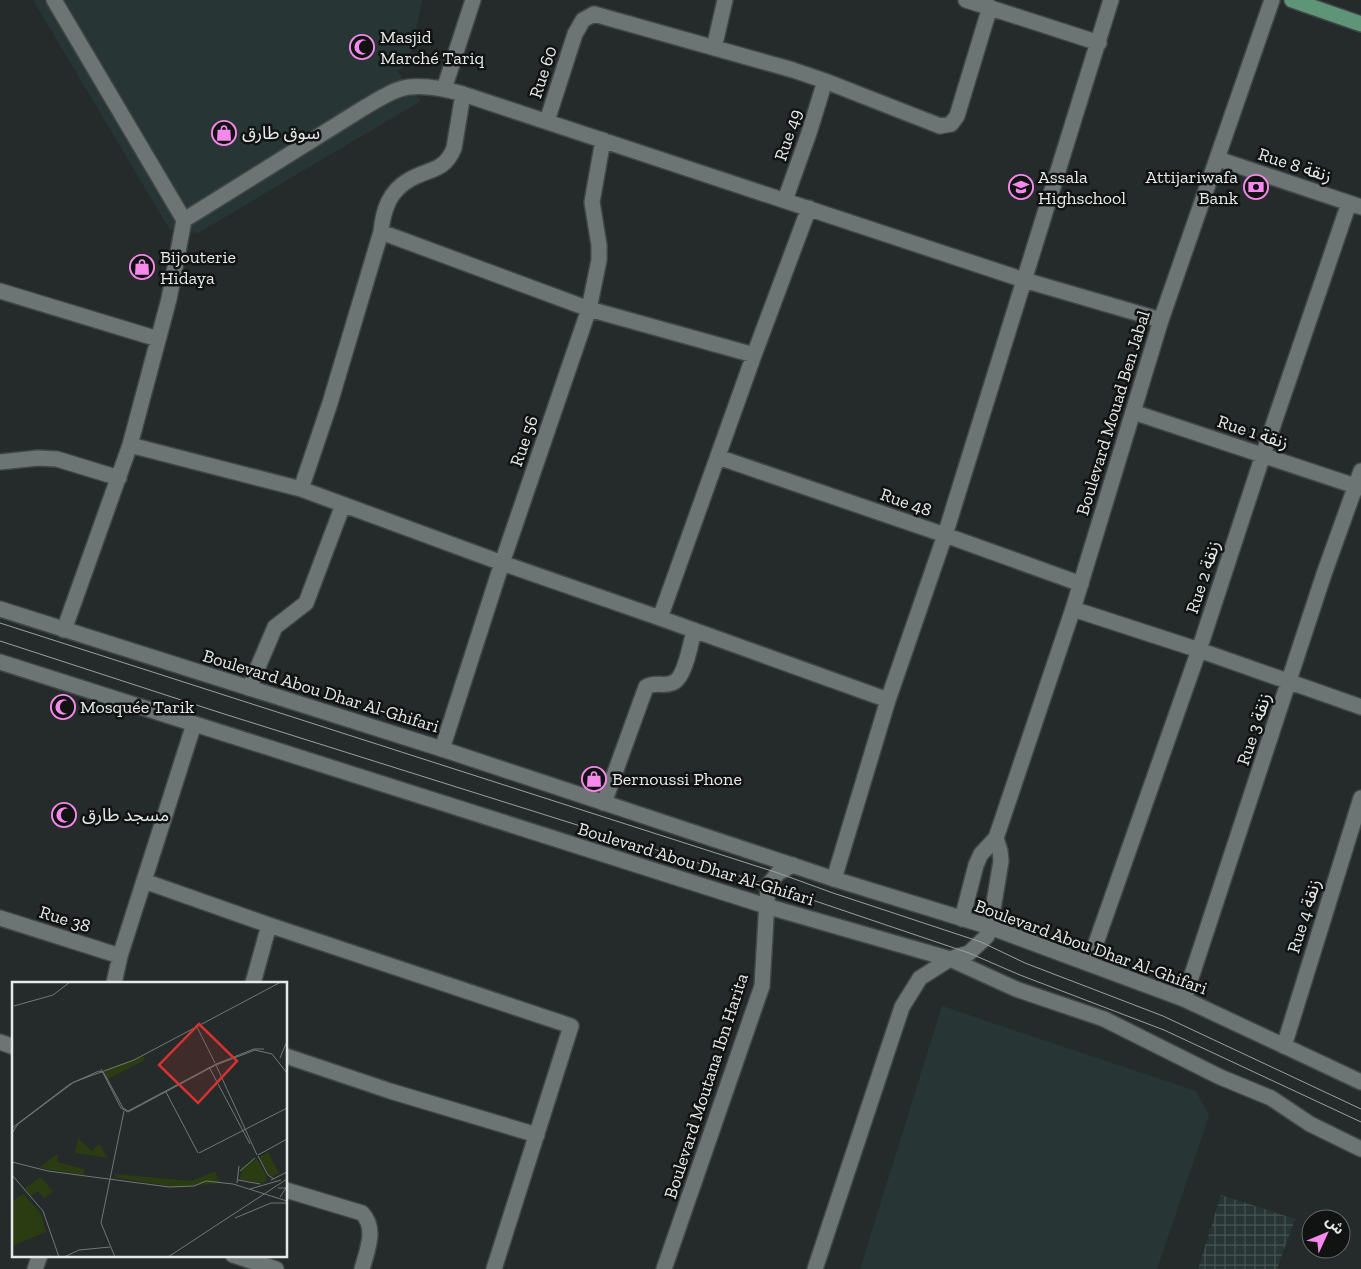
<svg xmlns="http://www.w3.org/2000/svg" width="1361" height="1269" font-family="'Zilla Slab','Noto Sans Arabic',serif">
  <style>
    .built { fill: #273634 }
    .industrial { fill: url(#industrial-grid) }
    .lines { fill: none; stroke-linecap: round; stroke-linejoin: round }
    .street-casing { stroke: #414646; stroke-width: 18 }
    .secondary-casing { stroke: #414646; stroke-width: 18 }
    .primary-casing { stroke: #414646; stroke-width: 18 }
    .street { stroke: #6d7574; stroke-width: 15 }
    .secondary { stroke: #6d7574; stroke-width: 15 }
    .primary { stroke: #5e9579; stroke-width: 15 }
    .tram { stroke: #9ba09f; stroke-width: 1 }
    .labels { text-anchor: middle; stroke-width: 5; stroke-linejoin: round; paint-order: stroke }
    .poi-label { font-size: 18px; fill: #e5e9e9; stroke: #101312; text-anchor: start }
    .street-label { font-size: 18px; fill: #e5e9e9; stroke: #101312 }
    .inset-road { fill: none; stroke: #717776; stroke-width: 1 }
    .view { fill: #d73232; fill-opacity: 0.15; stroke: #d73232; stroke-width: 2.5 }
    .inset-edge { fill: none; stroke: #e5e9e9; stroke-width: 2.5 }
  </style>
  <defs>
    <pattern id="industrial-grid" width="8" height="8" patternUnits="userSpaceOnUse" patternTransform="scale(1.25)"><rect width="8" height="8" fill="#273634"/><path d="M0 4h8M4 0v8" fill="none" stroke="#465351"/></pattern>
  </defs>
  <rect width="100%" height="100%" fill="#242b2a"/>
  <path class="built" d="M 33,0 L 422,0 L 409,64 L 397,71 L 421,101 L 198,233 L 170,230 Z
    M 942,1006 L 1196,1091 L 1209,1116 L 1157,1269 L 860,1269 Z"/>
  <path class="industrial" d="M 1221,1195 L 1295,1219 L 1277,1269 L 1198,1269 Z"/>
  <g class="lines">
    <defs>
      <path id="street" d="M 54,0 L 184,220
        M 966,0 L 1099,43
        M 714,48 L 725,0
        M 444,89 L 473,0
        M 547,121 L 575,34 L 583,20 L 594,14 L 793,70 L 825,81 L 940,126 L 951,124 L 957,116 L 990,7
        M 1218,159 L 1361,207
        M 785,200 L 809,133 L 825,81
        M 381,232 L 589,309 L 754,355
        M 0,291 L 158,339
        M 1133,412 L 1361,488
        M 130,445 L 301,489 L 502,563 L 660,618 L 888,700
        M 718,457 L 945,535 L 1081,584
        M 0,462 L 38,458 L 57,459 L 119,478
        M 301,489 L 330,403 L 381,232 C 383,211 389,191 409,180 C 428,168 444,173 454,148 L 463,94
        M 1073,609 L 1199,650 L 1361,707
        M 660,618 L 754,355 L 809,208
        M 64,630 L 130,445 L 169,299 L 184,220 L 362,109 C 376,101 393,89 409,87 C 427,85 446,89 463,94 L 1024,280 L 1161,320
        M 249,688 L 275,627 L 306,603 L 343,505
        M 442,749 L 502,563 L 589,309 L 599,260 L 599,245 L 592,202 L 603,140
        M 604,803 L 646,687 C 655,681 663,687 672,683 C 685,679 691,642 694,630
        M 834,879 L 888,700 L 945,535 L 1111,0
        M 144,881 L 269,925 L 571,1026 L 494,1269
        M 0,918 L 120,956
        M 1089,963 L 1199,650 L 1263,455 L 1349,203
        M 114,983 L 120,956 L 194,724
        M 253,983 L 269,925
        M 1184,999 L 1324,574 L 1361,471
        M 0,1042 L 14,1047
        M 1284,1046 L 1361,798
        M 286,1056 L 390,1091 L 537,1135
        M 286,1190 L 362,1213 C 377,1228 367,1251 362,1269
        M 233,1255 L 276,1269
        M 35,1269 L 40,1255"/>
      <path id="secondary" d="M 0,609 L 442,749 L 834,879 L 990,927 L 1184,999 L 1361,1082
        M 0,662 L 766,906 L 950,959 L 1016,989 L 1104,1019 L 1220,1077 L 1271,1098 L 1310,1124 L 1361,1149
        M 962,919 L 976,865 L 981,854 L 996,838 L 1073,609 L 1161,320 L 1272,0
        M 664,1269 L 762,986 L 768,885 L 778,873 L 793,865
        M 815,1269 L 902,1007 L 920,978 L 950,959 L 969,953 L 987,936 L 990,927 L 1001,861 L 1000,851 L 996,838"/>
      <path id="primary" d="M 1292,0 L 1361,24"/>
    </defs>
    <use href="#street" class="street-casing"/>
    <use href="#secondary" class="secondary-casing"/>
    <use href="#primary" class="primary-casing"/>
    <use href="#street" class="street"/>
    <use href="#secondary" class="secondary"/>
    <use href="#primary" class="primary"/>
    <path class="tram" d="M 0,623 L 778,873 L 833,893 L 981,942 L 1025,963 L 1163,1016 L 1361,1109
      M 0,641 L 218,712 L 768,885 L 969,953 L 1020,975 L 1164,1030 L 1361,1122"/>
  </g>
  <defs>
    <symbol id="mosque-ring" viewBox="-11 -11 22 22"><circle r="9.5" fill="#101312" stroke="#f788ec" stroke-width="1.5"/><path d="M3.5-4.9A6 6 0 1 0 3.5 4.9A5 5 0 1 1 3.5-4.9Z" fill="#f788ec"/></symbol>
    <symbol id="shop-ring" viewBox="-11 -11 22 22"><circle r="9.5" fill="#101312" stroke="#f788ec" stroke-width="1.5"/><path d="M-5-2.5h2.3a2.7 3.5 0 0 1 5.4 0H5L5.5 6h-11ZM-1.5-2.5h3a1.5 2.3 0 0 0-3 0Z" fill="#f788ec"/></symbol>
    <symbol id="school-ring" viewBox="-11 -11 22 22"><circle r="9.5" fill="#101312" stroke="#f788ec" stroke-width="1.5"/><path d="M0-5L7-2L0 1L-7-2ZM-4 1L0 2.5L4 1V4Q0 6-4 4Z" fill="#f788ec"/></symbol>
    <symbol id="bank-ring" viewBox="-11 -11 22 22"><circle r="9.5" fill="#101312" stroke="#f788ec" stroke-width="1.5"/><path d="M-6-4H6V4H-6ZM0-2.3a2.3 2.3 0 1 0 0 4.6a2.3 2.3 0 1 0 0-4.6Z" fill="#f788ec"/></symbol>
  </defs>
  <g fill-rule="evenodd">
    <use href="#mosque-ring" x="348" y="33" width="28" height="28"/>
    <use href="#shop-ring" x="210" y="119" width="28" height="28"/>
    <use href="#school-ring" x="1007" y="173" width="28" height="28"/>
    <use href="#bank-ring" x="1242" y="173" width="28" height="28"/>
    <use href="#shop-ring" x="128" y="253" width="28" height="28"/>
    <use href="#mosque-ring" x="49" y="693" width="28" height="28"/>
    <use href="#shop-ring" x="580" y="765" width="28" height="28"/>
    <use href="#mosque-ring" x="50" y="801" width="28" height="28"/>
  </g>
  <g class="labels">
    <g class="poi-label">
      <text x="380" y="43">Masjid<tspan x="380" dy="21">Marché Tariq</tspan></text>
      <text x="242" y="139">سوق طارق</text>
      <text x="1038" y="183">Assala<tspan x="1038" dy="21">Highschool</tspan></text>
      <text x="1238" y="183" text-anchor="end">Attijariwafa<tspan x="1238" dy="21">Bank</tspan></text>
      <text x="160" y="263">Bijouterie<tspan x="160" dy="21">Hidaya</tspan></text>
      <text x="80" y="713">Mosquée Tarik</text>
      <text x="612" y="785">Bernoussi Phone</text>
      <text x="82" y="821">مسجد طارق</text>
    </g>
    <g class="street-label">
      <text transform="translate(543 72) rotate(-72)" y="6">Rue 60</text>
      <text transform="translate(788 135) rotate(-72)" y="6">Rue 49</text>
      <text transform="translate(1295 165) rotate(18)" y="6">Rue 8 زنقة</text>
      <text transform="translate(1113 413) rotate(-73)" y="6">Boulevard Mouad Ben Jabal</text>
      <text transform="translate(1253 432) rotate(18)" y="6">Rue 1 زنقة</text>
      <text transform="translate(524 441) rotate(-71)" y="6">Rue 56</text>
      <text transform="translate(906 502) rotate(19)" y="6">Rue 48</text>
      <text transform="translate(1203 577) rotate(-72)" y="6">Rue 2 زنقة</text>
      <text transform="translate(321 691) rotate(17)" y="6">Boulevard Abou Dhar Al-Ghifari</text>
      <text transform="translate(1254 729) rotate(-72)" y="6">Rue 3 زنقة</text>
      <text transform="translate(696 864) rotate(17)" y="6">Boulevard Abou Dhar Al-Ghifari</text>
      <text transform="translate(1304 916) rotate(-73)" y="6">Rue 4 زنقة</text>
      <text transform="translate(65 919) rotate(17)" y="6">Rue 38</text>
      <text transform="translate(1091 947) rotate(20)" y="6">Boulevard Abou Dhar Al-Ghifari</text>
      <text transform="translate(706 1086) rotate(-72)" y="6">Boulevard Moutana Ibn Harita</text>
    </g>
  </g>
  <g transform="translate(12 982)">
    <rect width="275" height="275" fill="#242b2a"/>
    <path d="M 203,189 L 206,196 L 201,198 L 207,197 L 208,201 L 164,205 L 106,196 L 102,192 L 180,199 Z" fill="#2b3c13"/>
    <path d="M 66,156 L 79,169 L 87,162 L 96,176 L 63,171 ZM 29,195 L 41,210 L 32,216 L 26,209 L 19,214 L 13,206 Z" fill="#2b3c13"/>
    <path d="M 131,74 L 133,78 L 96,97 L 92,88 ZM 46,171 L 45,180 L 72,187 L 72,193 L 27,186 ZM 245,177 L 255,195 L 254,199 L 248,202 L 228,197 L 230,185 ZM 12,212 L 29,232 L 34,250 L 0,264 L 0,219 Z" fill="#2b3c13"/>
    <path d="M 256,170 L 267,191 L 259,195 L 247,175 Z" fill="#2b3c13"/>
    <path class="inset-road" d="M 2,24 L 41,13 L 58,0M 184,43 L 203,81M 268,76 L 275,59M 204,83 L 245,173M 197,85 L 238,162M 89,87 L 109,126 L 116,130 L 204,83 L 243,68 L 260,72 L 275,91M 154,110 L 186,171M 0,146 L 58,102 L 87,89 L 92,91 L 111,126 L 116,129 L 204,82 L 242,67 L 252,67M 0,151 L 6,142 L 62,100 L 122,78 L 269,0M 187,171 L 275,126M 246,173 L 275,157M 246,174 L 256,193 L 262,197M 0,180 L 36,189 L 157,205 L 182,204 L 194,199 L 221,202 L 275,219M 228,189 L 243,176M 0,193 L 31,229 L 47,275M 226,198 L 248,202M 259,198 L 275,190M 225,201 L 227,184M 266,206 L 274,206 L 268,215M 238,207 L 269,198M 223,236 L 259,221 L 275,221M 52,275 L 67,268 L 98,265M 103,275 L 89,241 L 112,129M 156,275 L 275,197"/>
    <path class="view" d="M 187,42 L 225,79 L 186,121 L 147,83 Z"/>
    <rect width="275" height="275" class="inset-edge"/>
  </g>
  <g transform="translate(1326 1234) rotate(46)"><circle r="24" fill="#101312" stroke="#656968"/>
  <path d="M0-4L9 19L0 12L-9 19Z" fill="#f788ec"/>
  <text y="-8" font-size="14" font-weight="bold" text-anchor="middle" fill="#e5e9e9">ش</text>
  </g>
</svg>
